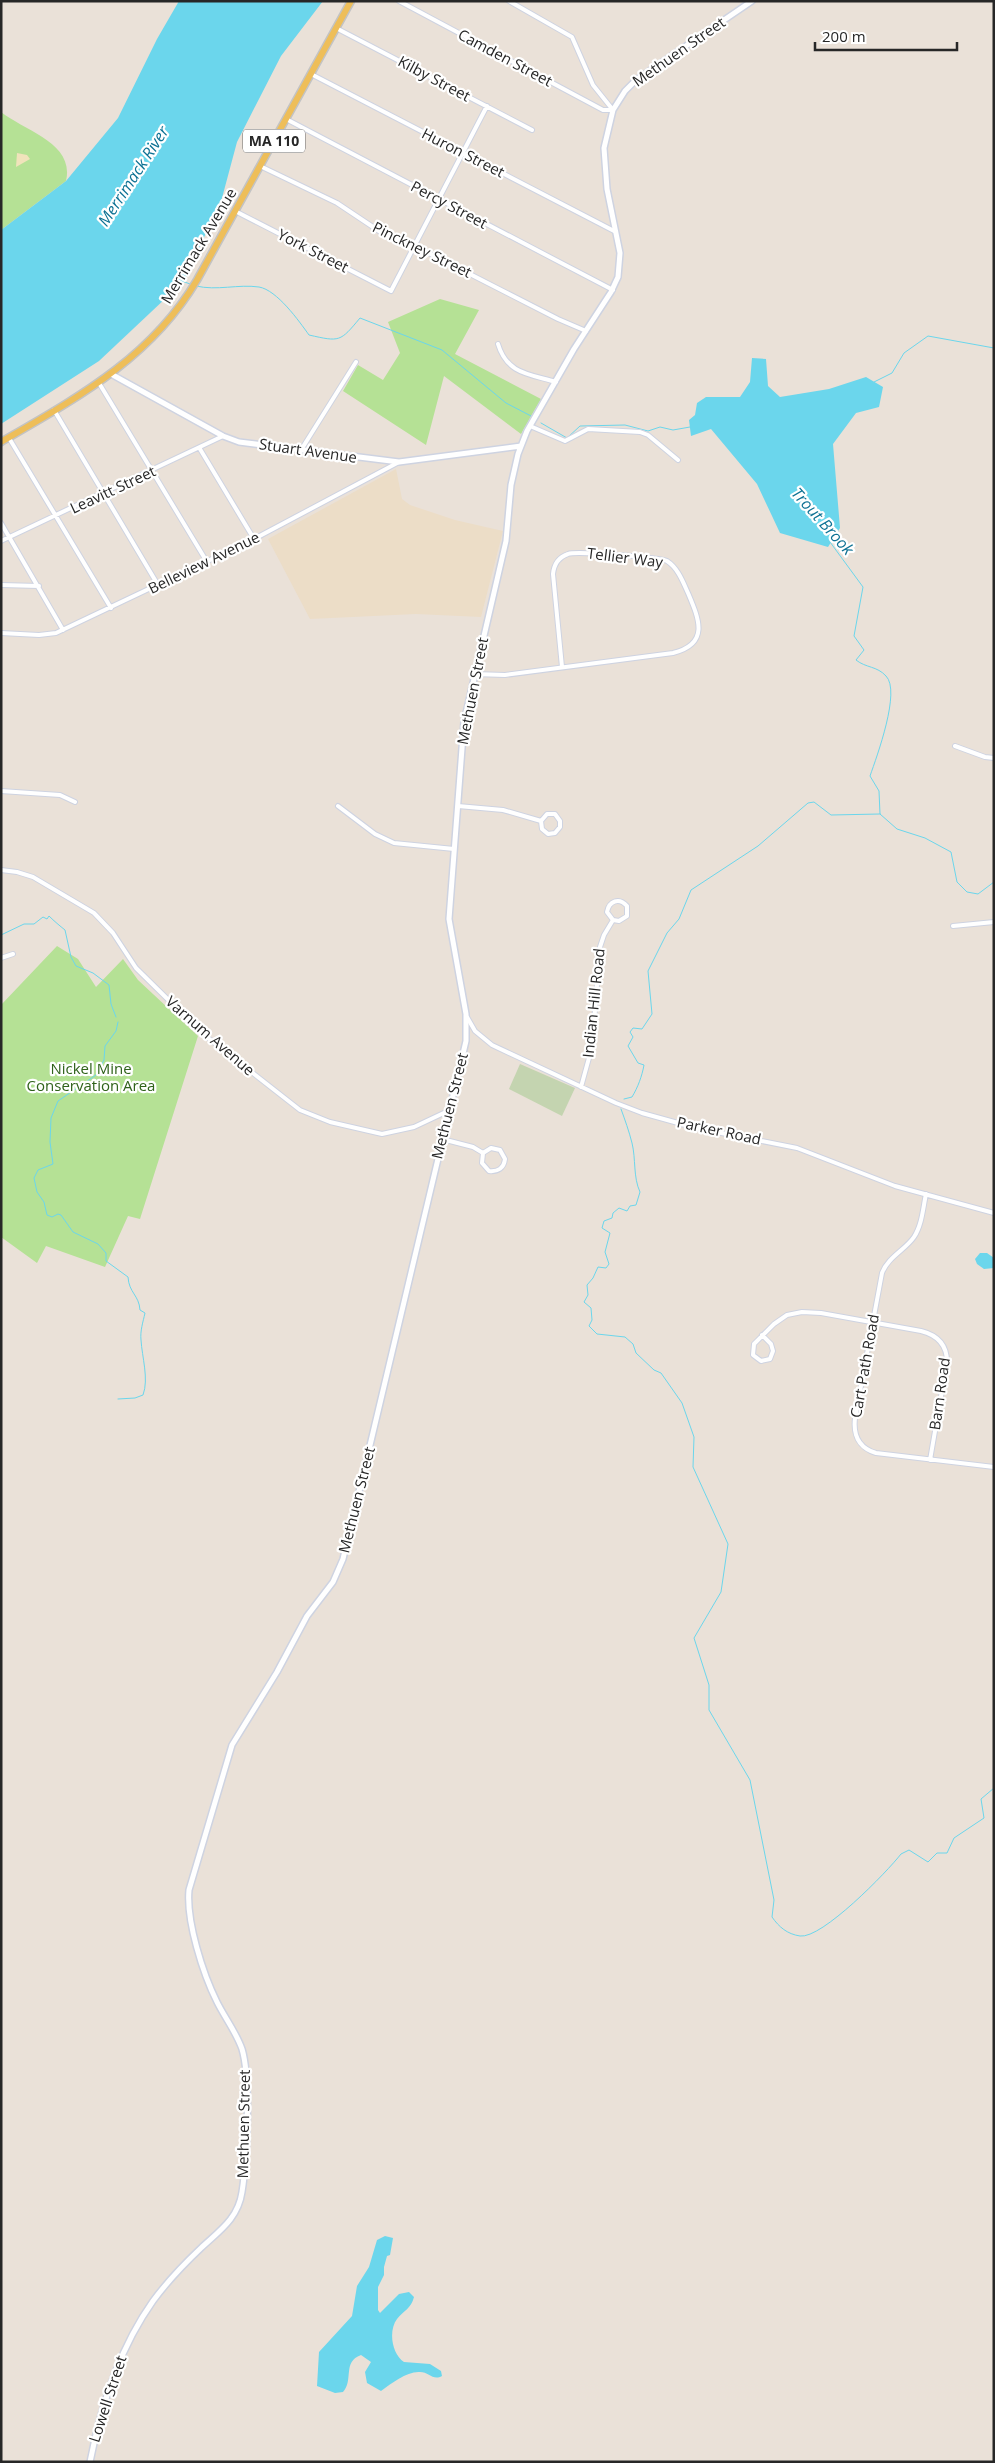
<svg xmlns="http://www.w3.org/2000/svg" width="995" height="2463" font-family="'Open Sans',sans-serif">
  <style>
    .education { fill: #ecddc7 }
    .green { fill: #b5e195 }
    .sand { fill: #f0e3bb }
    .cemetery { fill: #c4d4b0 }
    .water { fill: #6bd6ec }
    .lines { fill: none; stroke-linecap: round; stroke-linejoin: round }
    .stream { stroke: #6bd6ec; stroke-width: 1 }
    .minor-casing { stroke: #ced3e1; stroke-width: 6 }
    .tertiary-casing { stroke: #ced3e1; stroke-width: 8 }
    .primary-casing { stroke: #c3c3c3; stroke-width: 9 }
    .minor { stroke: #fff; stroke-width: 4 }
    .tertiary { stroke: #fff; stroke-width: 5 }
    .primary { stroke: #eebe59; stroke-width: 6 }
    .labels { text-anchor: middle; stroke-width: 4.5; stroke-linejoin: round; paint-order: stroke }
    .shield { fill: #fff; stroke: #686868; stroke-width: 1 }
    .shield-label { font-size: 14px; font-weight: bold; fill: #272727 }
    .street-label { font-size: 15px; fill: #272727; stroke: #fff }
    .park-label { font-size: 15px; fill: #2f621a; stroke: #fff }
    .water-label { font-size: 16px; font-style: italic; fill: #0e7294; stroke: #fff }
  </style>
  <rect width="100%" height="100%" fill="#eae1d8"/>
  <path class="education" d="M 396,469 L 402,499 L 410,505 L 455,520 L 503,531 L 481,617 L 416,614 L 310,619 L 268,539 Z"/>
  <path class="green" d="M 1,112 C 25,131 75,143 66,181 L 1,230 Z
    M 440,299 L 479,310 L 455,354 L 541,399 L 521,434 L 444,376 L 426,445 L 343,391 L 358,365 L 383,380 L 400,353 L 388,322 Z
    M 57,946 L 78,959 L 96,987 L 123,959 L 138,980 L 198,1036 L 140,1219 L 128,1216 L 105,1267 L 46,1246 L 37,1263 L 1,1237 L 1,1005 Z"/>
  <path class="sand" d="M 17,153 L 27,155 L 30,159 L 16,167 Z"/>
  <path class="cemetery" d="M 520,1064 L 575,1088 L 562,1116 L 509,1089 Z"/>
  <path class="water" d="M 179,1 L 323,1 L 281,56 L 237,142 L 222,198 L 184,281 L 99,361 L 1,424 L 1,230 L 66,181 L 118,118 L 157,39 Z
    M 752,358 L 766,359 L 768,386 L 780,397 L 829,389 L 866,377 L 883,387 L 879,407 L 856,413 L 833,444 L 840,528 L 828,547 L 780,533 L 757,484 L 711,429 L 691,436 L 689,420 L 695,415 L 697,403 L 706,397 L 740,397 L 750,382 Z
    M 980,1253 L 987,1253 L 994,1258 L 994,1268 L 984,1269 L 977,1264 L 975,1259 Z
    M 385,2236 L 393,2238 L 390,2255 L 387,2256 L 384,2267 L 384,2275 L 378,2287 L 378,2310 L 380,2313 L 399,2294 L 409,2292 L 414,2297 C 411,2309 404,2310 397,2319 C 388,2331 392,2354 404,2362 L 430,2364 L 441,2371 L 442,2376 C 433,2381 429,2372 420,2372 C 407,2371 392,2383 381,2391 L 367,2383 L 365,2372 L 371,2362 L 361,2355 C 342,2362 354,2380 343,2392 L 335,2393 L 317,2386 L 319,2352 L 352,2316 L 357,2286 L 369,2267 L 377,2240 Z"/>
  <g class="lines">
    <path class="stream" d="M 182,281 L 190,284
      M 196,286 C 217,291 238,284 259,287 C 277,290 299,321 309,335 C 340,342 340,342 360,318 L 442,350 L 506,403 L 531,416
      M 874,382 L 892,373 L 904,353 L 928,336 L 994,348
      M 541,423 L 567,438 L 580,426 L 625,425 L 648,431 L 660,427 L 673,430 L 690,427
      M 830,542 L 863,587 L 854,636 L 864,650 L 856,660 C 866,668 877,666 886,676 C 901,691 877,756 870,776 L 879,791 L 880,814 L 897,829 L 925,838 L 951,852 L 957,882 L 967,892 L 978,894 L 994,882
      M 1,935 L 24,924 L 34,924 L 43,917 L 47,919 L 49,916 C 54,921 60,926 65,930 L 71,957 L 76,966 L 93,973 L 109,985 L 111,1004 L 116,1017
      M 118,1022 L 116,1031 L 105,1046 L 104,1060 L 96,1075 L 58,1101 L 51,1118 L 50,1142 L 53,1164 L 38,1170 L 34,1178 L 37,1192 L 44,1202 L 47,1215 L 52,1217 L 58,1214 L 61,1215 L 73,1232 L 98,1244 L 106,1253 L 106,1261 L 128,1277 C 129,1293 139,1295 140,1310 L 145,1313 C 143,1322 140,1331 141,1340 C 142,1357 149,1379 143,1395 L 135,1398 L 118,1399
      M 624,1099 L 632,1097 C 638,1087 642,1076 644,1065 L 638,1063 L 628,1046 L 633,1037 L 630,1032 L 633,1028 L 642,1029 L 652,1014 L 648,971 L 667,933 L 679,919 L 691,890 L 758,846 L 808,803 L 814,802 L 831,815 L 880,814
      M 621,1109 C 625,1120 629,1131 632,1143 C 636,1159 633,1177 640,1192 L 636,1205 L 630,1206 L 627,1211 L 619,1208 L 613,1213 L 612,1218 L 604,1221 L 602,1228 L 610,1233 L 605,1252 L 609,1264 L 606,1268 L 598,1267 L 593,1278 L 587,1285 L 588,1295 L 584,1302 L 591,1308 L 592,1320 L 589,1326 L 597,1334 L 625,1337 L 633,1344 L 636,1353 L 654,1370 L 661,1373 L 682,1403 L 694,1437 L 693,1467 L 728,1544 L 721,1592 L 694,1638 L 709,1685 L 709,1710 L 750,1780 L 774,1900 L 772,1917 C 779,1927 787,1934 800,1936 C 822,1939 887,1872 901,1854 L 909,1850 L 928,1862 L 937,1853 L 947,1853 L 954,1838 L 984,1818 L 981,1799 L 994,1788"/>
    <defs>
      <path id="minor" d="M 399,1 L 603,110 L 613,110
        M 509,1 L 572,37 L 593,85 L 613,110
        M 336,28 L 532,130
        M 311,74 L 616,232
        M 286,119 L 613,290
        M 260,166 L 337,203 L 382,233 L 415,246 L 558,319 L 586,331
        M 235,211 L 391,291 L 487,106
        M 498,344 C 507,374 529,374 556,382
        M 99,383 L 207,562
        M 54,410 L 158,585
        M 530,426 L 565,441 L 588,429 L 640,432 L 648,435 L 678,460
        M 9,438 L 111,608
        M 200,449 L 254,539
        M 301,450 L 356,362
        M 1,523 L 63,630
        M 1,541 L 223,436
        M 1,585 L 39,586
        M 1,633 L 39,635 L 56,633 L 254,539 L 399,462
        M 474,674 L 505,675 L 673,653 C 710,644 699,619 688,593 C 683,582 678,568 667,561 C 659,557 576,551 568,554 C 559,557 554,564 553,574 L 562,667
        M 955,746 L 985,757 L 994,758
        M 1,791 L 60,795 L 75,802
        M 338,806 L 375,834 L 394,843 L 454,849
        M 458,806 L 503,810 L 541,821 L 542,829 L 548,834 L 555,833 L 560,827 L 560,821 L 555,814 L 547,814 L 541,821
        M 1,870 L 17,872 L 33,877 L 94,913 L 113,933 L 136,968 L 203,1034 L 300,1110 L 330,1122 L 382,1134 L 414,1127 L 448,1111
        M 953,926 L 994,922
        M 1,958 L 13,954
        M 467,1017 L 475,1031 L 492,1045 L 616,1103 L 642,1113 L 696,1128 L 797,1148 L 895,1186 L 994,1213
        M 581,1087 L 592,1047 L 600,947 L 604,935 L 613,920 L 619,921 L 627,916 L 627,906 C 619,897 609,901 607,912 L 613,920
        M 442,1139 L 473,1147 L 483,1153 L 482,1163 L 489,1171 C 498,1172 504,1168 505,1159 L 500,1150 L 491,1148 L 483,1153
        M 926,1194 C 923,1208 922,1225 914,1237 C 905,1250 888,1257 882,1273 L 855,1418 C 853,1435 859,1448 876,1453 L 994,1467
        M 762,1335 L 771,1344 L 773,1351 L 770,1359 L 761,1361 L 753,1355 L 754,1344 L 774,1324 L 787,1315 L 802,1312 L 821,1313 L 921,1331 C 937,1335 947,1345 947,1362 L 930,1460"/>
      <path id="tertiary" d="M 111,374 L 223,436 L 239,442 L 399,462 L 521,446
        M 90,2462 C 101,2405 119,2349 153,2301 C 167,2282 184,2264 201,2248 C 219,2231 238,2219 242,2192 C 247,2160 251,2079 242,2049 C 236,2032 225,2018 217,2002 C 203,1974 186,1921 189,1890 L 232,1745 L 277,1672 L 307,1616 L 333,1582 L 343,1559 L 466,1041 L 466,1014 L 449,919 L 464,722 L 506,541 L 511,485 L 518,454 L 527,431 L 574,349 L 611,292 L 618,277 L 620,253 L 607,189 L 604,148 L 613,110 L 625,91 L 636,80 L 752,1"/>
      <path id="primary" d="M 1,442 C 77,398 151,358 197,280 L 351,1"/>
    </defs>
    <use href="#minor" class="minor-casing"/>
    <use href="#tertiary" class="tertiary-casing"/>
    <use href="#primary" class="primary-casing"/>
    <use href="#minor" class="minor"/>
    <use href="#tertiary" class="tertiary"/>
    <use href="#primary" class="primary"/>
  </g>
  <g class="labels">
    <rect class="shield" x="243" y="129.5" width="62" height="23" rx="4"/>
    <g class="shield-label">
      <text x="274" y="146">MA 110</text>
    </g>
    <g class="street-label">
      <text transform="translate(679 52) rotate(-35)" y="5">Methuen Street</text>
      <text transform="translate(505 58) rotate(28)" y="5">Camden Street</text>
      <text transform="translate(434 79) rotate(28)" y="5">Kilby Street</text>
      <text transform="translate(463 153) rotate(27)" y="5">Huron Street</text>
      <text transform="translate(449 205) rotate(28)" y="5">Percy Street</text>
      <text transform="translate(199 246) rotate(-59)" y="5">Merrimack Avenue</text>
      <text transform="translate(422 250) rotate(26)" y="5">Pinckney Street</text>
      <text transform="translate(313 251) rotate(27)" y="5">York Street</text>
      <text transform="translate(308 451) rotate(8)" y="5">Stuart Avenue</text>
      <text transform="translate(113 490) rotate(-25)" y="5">Leavitt Street</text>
      <text transform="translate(625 558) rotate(7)" y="5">Tellier Way</text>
      <text transform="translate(204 563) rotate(-26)" y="5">Belleview Avenue</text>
      <text transform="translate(473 691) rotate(-79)" y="5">Methuen Street</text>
      <text transform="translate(594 1003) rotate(-84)" y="5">Indian Hill Road</text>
      <text transform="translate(210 1036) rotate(41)" y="5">Varnum Avenue</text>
      <text transform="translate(450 1106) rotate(-76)" y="5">Methuen Street</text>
      <text transform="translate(719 1131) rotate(12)" y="5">Parker Road</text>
      <text transform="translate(865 1366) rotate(-80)" y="5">Cart Path Road</text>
      <text transform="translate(940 1394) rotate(-82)" y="5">Barn Road</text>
      <text transform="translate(357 1500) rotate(-76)" y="5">Methuen Street</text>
      <text transform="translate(244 2124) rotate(-89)" y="5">Methuen Street</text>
      <text transform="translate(108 2399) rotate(-72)" y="5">Lowell Street</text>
    </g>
    <g class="park-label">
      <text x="91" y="1074">Nickel Mine<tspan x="91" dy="17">Conservation Area</tspan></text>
    </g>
    <g class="water-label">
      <text transform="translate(133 176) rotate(-57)" y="6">Merrimack River</text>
      <text transform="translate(823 521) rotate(48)" y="6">Trout Brook</text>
    </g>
  </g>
  <rect width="995" height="2463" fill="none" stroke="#272727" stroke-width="5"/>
  <path d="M815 42v8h142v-8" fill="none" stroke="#272727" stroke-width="2.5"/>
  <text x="822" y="42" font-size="15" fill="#272727" stroke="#ffffff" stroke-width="4" paint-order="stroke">200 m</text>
</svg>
